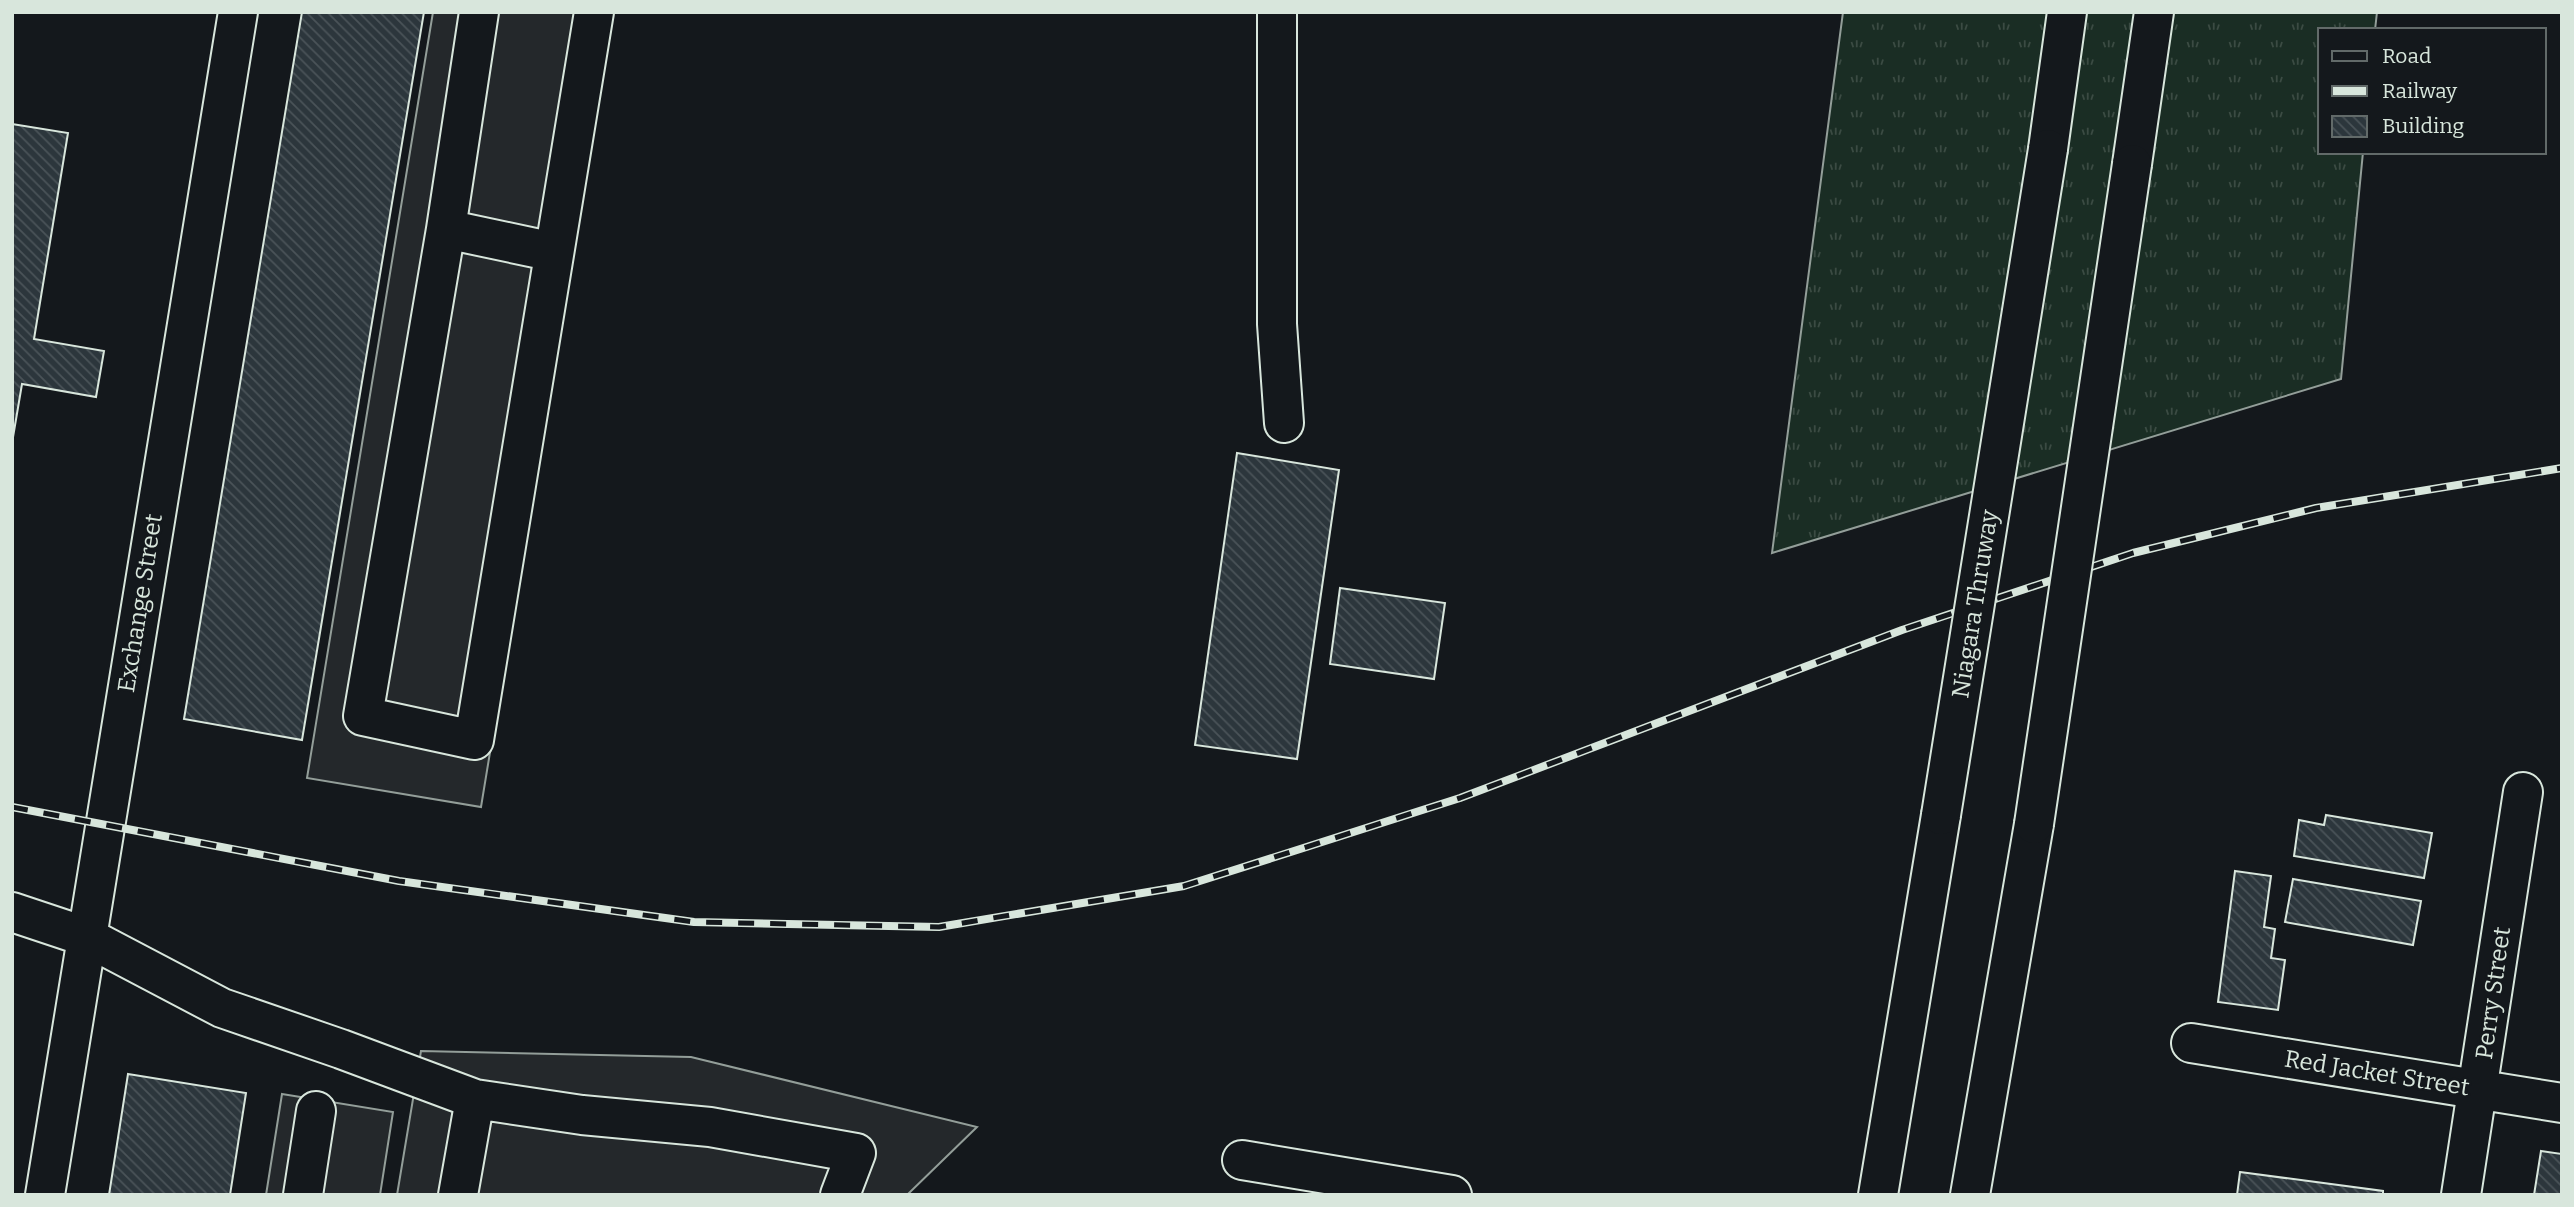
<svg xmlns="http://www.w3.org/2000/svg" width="2574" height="1207" font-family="Bitter,serif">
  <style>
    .grass { fill: url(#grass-tufts); stroke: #939e99; stroke-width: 2 }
    .parking { fill: #24282b; stroke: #939e99; stroke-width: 2 }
    .building { fill: url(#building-back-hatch); stroke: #d8e6dc; stroke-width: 2 }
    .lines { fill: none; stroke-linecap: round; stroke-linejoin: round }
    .minor-casing { stroke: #d8e6dc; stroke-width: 42 }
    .highway-casing { stroke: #d8e6dc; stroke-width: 42 }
    .minor { stroke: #14181c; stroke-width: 38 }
    .highway { stroke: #14181c; stroke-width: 38 }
    .rail-casing { stroke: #d8e6dc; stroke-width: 8 }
    .rail { stroke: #14181c; stroke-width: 5; stroke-dasharray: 16; stroke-linecap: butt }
    .highway-bridge-casing { stroke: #d8e6dc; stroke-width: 42; stroke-linecap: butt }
    .highway-bridge { stroke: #14181c; stroke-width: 38 }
    .labels { text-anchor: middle; stroke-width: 5; stroke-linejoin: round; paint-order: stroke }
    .street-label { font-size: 24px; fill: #d8e6dc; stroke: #14181c }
  </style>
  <defs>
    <pattern id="grass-tufts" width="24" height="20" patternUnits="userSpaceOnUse" patternTransform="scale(1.75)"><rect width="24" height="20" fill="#1a2d24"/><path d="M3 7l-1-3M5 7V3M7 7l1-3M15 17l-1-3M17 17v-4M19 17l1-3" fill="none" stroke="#3b4b43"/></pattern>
    <pattern id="building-back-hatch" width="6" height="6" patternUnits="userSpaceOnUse" patternTransform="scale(1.75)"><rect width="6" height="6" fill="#2c363c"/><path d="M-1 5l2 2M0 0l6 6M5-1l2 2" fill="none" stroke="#4a5358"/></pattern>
  </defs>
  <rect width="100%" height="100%" fill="#14181c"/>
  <path class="grass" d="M 1843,12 L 2377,12 L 2375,30 L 2320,30 L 2320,152 L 2363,152 L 2341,379 L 1772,553 Z"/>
  <path class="parking" d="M 433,12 L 612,12 L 481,807 L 307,778 Z
    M 421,1051 L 691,1057 L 977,1127 L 907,1195 L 397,1195 Z
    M 282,1094 L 393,1112 L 380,1195 L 266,1195 Z"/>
  <path class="building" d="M 302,12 L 424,12 L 302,740 L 184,719 Z
    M 12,124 L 68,133 L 34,339 L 104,351 L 96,397 L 22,384 L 12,443 Z
    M 1237,453 L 1339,470 L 1297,759 L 1195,745 Z
    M 1340,588 L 1445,603 L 1434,679 L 1330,664 Z
    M 2326,815 L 2432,833 L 2424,878 L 2294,856 L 2299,820 L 2324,825 Z
    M 2235,871 L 2271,876 L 2264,927 L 2275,929 L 2271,958 L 2285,960 L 2278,1010 L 2218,1002 Z
    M 2293,879 L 2421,901 L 2413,945 L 2285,922 Z
    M 128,1074 L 246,1093 L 230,1195 L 109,1195 Z
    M 2541,1151 L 2562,1154 L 2562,1195 L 2534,1195 Z
    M 2240,1172 L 2383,1191 L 2383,1195 L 2237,1195 Z"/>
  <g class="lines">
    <defs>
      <path id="minor" d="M 479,12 L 446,229 L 363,716 L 474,740 L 594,12
        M 1277,12 L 1277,324 L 1284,423
        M 446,229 L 554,252
        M 12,912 L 87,937 L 222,1008 L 341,1049 L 475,1099 L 582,1115 L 710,1127 L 856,1153 L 840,1195
        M 2191,1043 L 2562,1103
        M 1242,1160 L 1452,1195
        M 45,1195 L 238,12
        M 303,1195 L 316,1111
        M 458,1195 L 475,1099
        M 2461,1195 L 2523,792"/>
      <path id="highway" d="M 2048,149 L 2067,12
        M 2132,164 L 2154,12
        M 1878,1195 L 1941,815
        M 1970,1195 L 2034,824"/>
    </defs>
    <use href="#minor" class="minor-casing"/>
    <use href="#highway" class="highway-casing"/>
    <use href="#minor" class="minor"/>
    <use href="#highway" class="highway"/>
    <defs>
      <path id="rail" d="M 12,807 L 399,881 L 694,922 L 939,927 L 1184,886 L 1460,798 L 1902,630 L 2133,553 L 2316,508 L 2562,468"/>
    </defs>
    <use href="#rail" class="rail-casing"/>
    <use href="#rail" class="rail"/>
    <defs>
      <path id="highway-bridge" d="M 1941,815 L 2048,149
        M 2034,824 L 2132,164"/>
    </defs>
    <use href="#highway-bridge" class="highway-bridge-casing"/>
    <use href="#highway-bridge" class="highway-bridge"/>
  </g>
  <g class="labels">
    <g class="street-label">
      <text transform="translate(140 603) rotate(-81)" y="8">Exchange Street</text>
      <text transform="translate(1975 604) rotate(-81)" y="8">Niagara Thruway</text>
      <text transform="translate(2493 993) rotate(-82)" y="8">Perry Street</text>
      <text transform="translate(2377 1073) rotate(9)" y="8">Red Jacket Street</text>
    </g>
  </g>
  <rect width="2574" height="1207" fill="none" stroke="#d8e6dc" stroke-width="28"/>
  <rect x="2318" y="28" width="228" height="126" fill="#14181c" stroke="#626a69" stroke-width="2"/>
  <rect x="2332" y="51" width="35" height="10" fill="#14181c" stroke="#626a69" stroke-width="2"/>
  <text x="2382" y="63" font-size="21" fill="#d8e6dc">Road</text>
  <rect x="2332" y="86" width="35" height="10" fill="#d8e6dc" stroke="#626a69" stroke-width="2"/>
  <text x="2382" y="98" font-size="21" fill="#d8e6dc">Railway</text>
  <rect x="2332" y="116" width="35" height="21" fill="url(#building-back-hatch)" stroke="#626a69" stroke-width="2"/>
  <text x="2382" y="133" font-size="21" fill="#d8e6dc">Building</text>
</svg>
